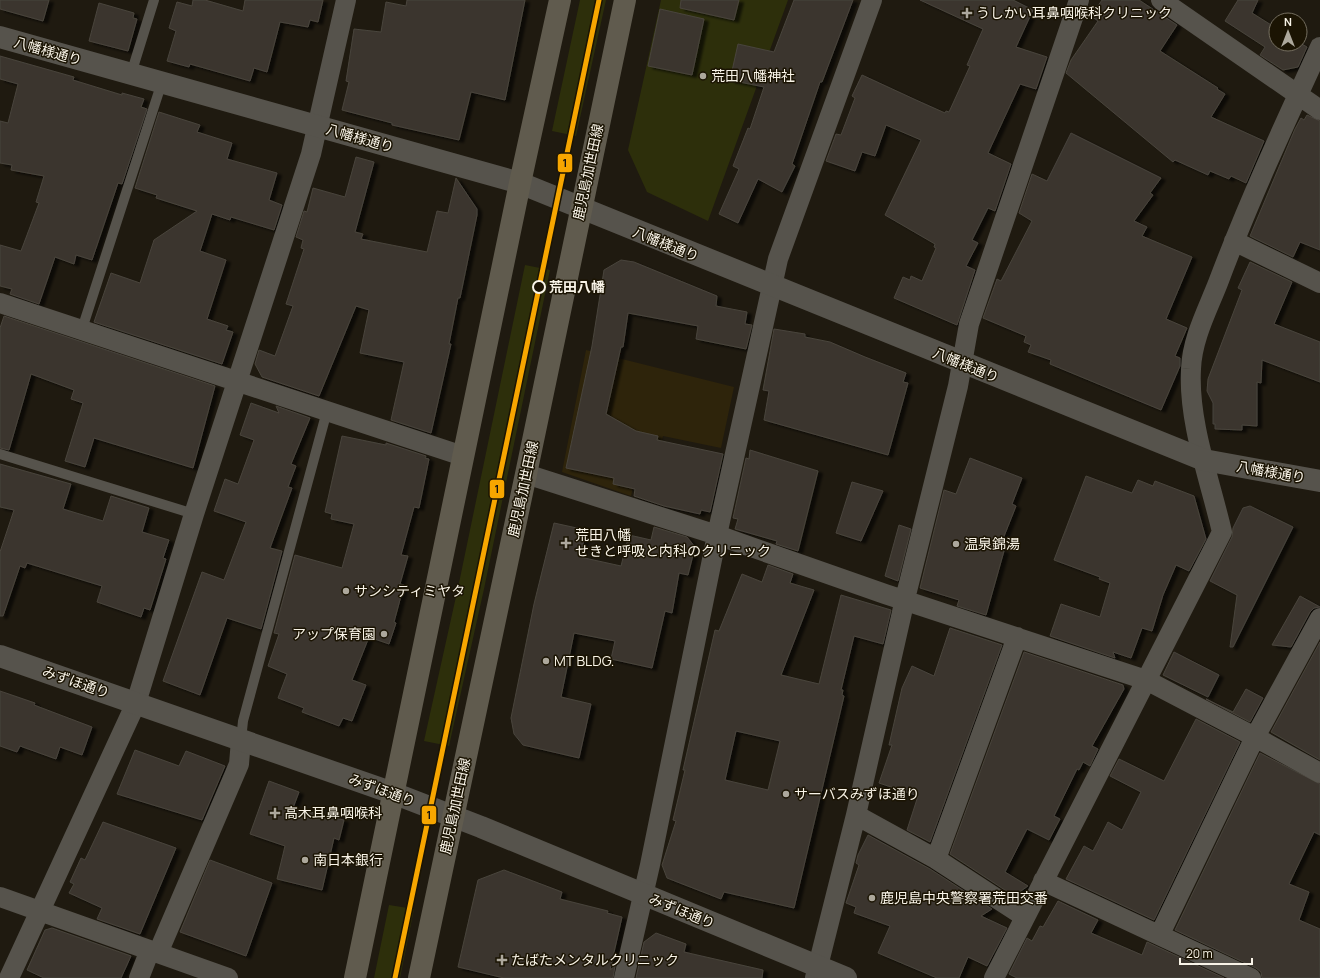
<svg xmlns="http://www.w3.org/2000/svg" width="1320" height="978" font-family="Manrope,'Noto Sans JP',sans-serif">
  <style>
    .built { fill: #2e240b }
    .green { fill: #2d2f0b }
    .building { fill: #3b362e; stroke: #49443c; fill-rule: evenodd; filter: url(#shadow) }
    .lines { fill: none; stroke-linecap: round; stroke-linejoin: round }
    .service { stroke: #56534c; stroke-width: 10 }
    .minor { stroke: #56534c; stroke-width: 20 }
    .tertiary { stroke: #56534c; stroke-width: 22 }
    .primary { stroke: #605b4e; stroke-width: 22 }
    .tram-1-casing { stroke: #1b1403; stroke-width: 8 }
    .tram-1 { stroke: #f7a600; stroke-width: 5 }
    .poi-dot { fill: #ada89c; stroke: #1b1403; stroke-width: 1.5 }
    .stop-dot { fill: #1b1403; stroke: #f9f4e8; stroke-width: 2 }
    .labels { text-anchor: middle; stroke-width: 3; stroke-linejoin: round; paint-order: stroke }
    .poi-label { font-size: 14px; fill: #f9f4e8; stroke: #1b1403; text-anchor: start }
    .street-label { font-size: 14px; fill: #f9f4e8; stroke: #1b1403 }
    .stop-label { font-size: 14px; font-weight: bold; fill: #f9f4e8; stroke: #1b1403; text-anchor: start }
    .line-badge { stroke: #1b1403; stroke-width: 1.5 }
    .pale-badge-label { font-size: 11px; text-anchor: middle; font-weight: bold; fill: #111 }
  </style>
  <defs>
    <filter id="shadow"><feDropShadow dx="4.5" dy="2.5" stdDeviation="1" flood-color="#0009"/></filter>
  </defs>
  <rect width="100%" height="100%" fill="#1f1a10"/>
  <path class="built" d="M 586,350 L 734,387 L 721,448 L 663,436 L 658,458 L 640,456 L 631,496 L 562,472 Z"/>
  <path class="green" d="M 580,0 L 606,0 L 576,136 L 552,131 Z
    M 661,0 L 788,0 L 708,221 L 647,192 L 628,150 Z
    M 525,265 L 550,270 L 484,589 L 449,746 L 424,741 L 459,583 Z
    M 389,905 L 414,909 L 400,978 L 374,978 Z"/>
  <path class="building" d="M 0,0 L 49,0 L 43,21 L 0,9 Z
    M 193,0 L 205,0 L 243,11 L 245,0 L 323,0 L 318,22 L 310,20 L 308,27 L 280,22 L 267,72 L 254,68 L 250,81 L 190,64 L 189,67 L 167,61 L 176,31 L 169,28 L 177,2 L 192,6 Z
    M 407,0 L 525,0 L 505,100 L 471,92 L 459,140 L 392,125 L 392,123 L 342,110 L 349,82 L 346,81 L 354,29 L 381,32 L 386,2 L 406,6 Z
    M 681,0 L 739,0 L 734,20 L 680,8 Z
    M 794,0 L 853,0 L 822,82 L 820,82 L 792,164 L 795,166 L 782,192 L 758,179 L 738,223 L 719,214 L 739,169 L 733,166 L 748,128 L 750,129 L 764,87 L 730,80 L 738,44 L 774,52 Z
    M 920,0 L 1013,0 L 1033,10 L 1016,47 L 1047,57 L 1036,89 L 1020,84 L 988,153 L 1011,164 L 995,211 L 988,208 L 972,240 L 978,243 L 966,266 L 975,270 L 957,325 L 894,298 L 903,277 L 910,280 L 911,276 L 922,281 L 936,248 L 934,247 L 935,244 L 885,215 L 921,140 L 886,125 L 875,156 L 862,152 L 855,171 L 826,161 L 836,134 L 841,135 L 855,98 L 852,96 L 862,75 L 916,100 L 945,113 L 946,111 L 949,112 L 970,66 L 967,65 L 983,29 Z
    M 1102,0 L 1139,0 L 1177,25 L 1160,51 L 1218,88 L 1217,89 L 1225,94 L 1211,117 L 1264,141 L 1246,183 L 1231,176 L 1229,179 L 1210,171 L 1208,175 L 1175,160 L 1173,162 L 1066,73 L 1071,60 L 1098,21 L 1091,16 Z
    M 1238,0 L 1258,0 L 1252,13 L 1276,28 L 1276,44 L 1300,43 L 1307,47 L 1298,67 L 1283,70 L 1260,55 L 1265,47 L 1225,21 Z
    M 99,3 L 134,13 L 133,18 L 137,19 L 128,51 L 89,41 Z
    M 660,9 L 704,19 L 692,75 L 648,66 Z
    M 0,56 L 74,77 L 73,80 L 122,95 L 122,93 L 144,99 L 141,107 L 147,109 L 122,184 L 118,183 L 92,260 L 76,255 L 74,264 L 55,257 L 39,304 L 10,294 L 12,289 L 0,286 L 0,245 L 21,251 L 39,203 L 36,202 L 44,176 L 11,170 L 12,165 L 0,163 L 0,121 L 8,123 L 18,84 L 0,79 Z
    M 159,112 L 200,125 L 197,132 L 232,143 L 227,159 L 277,173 L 269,200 L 282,205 L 274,230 L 231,217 L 230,220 L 212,214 L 200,251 L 226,260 L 207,319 L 228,326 L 226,330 L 233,332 L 222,364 L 94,322 L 111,273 L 140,283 L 154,240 L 197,211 L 156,198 L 157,195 L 135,188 Z
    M 1307,115 L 1320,121 L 1320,250 L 1300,242 L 1293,257 L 1250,236 L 1295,129 L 1301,118 L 1304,120 Z
    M 1071,133 L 1161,178 L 1150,193 L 1153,195 L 1134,221 L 1147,227 L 1142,236 L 1192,257 L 1166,319 L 1187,328 L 1175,356 L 1180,358 L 1180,366 L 1161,410 L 1050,364 L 1051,360 L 1028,352 L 1031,345 L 1024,342 L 1026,336 L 983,318 L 997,279 L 1001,281 L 1032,221 L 1019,213 L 1032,174 L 1047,181 Z
    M 356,157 L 374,162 L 355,232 L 363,234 L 361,239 L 427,252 L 437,211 L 448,213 L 456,178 L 477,209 L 477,215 L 460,298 L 458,298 L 449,344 L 451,344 L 431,433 L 391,420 L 404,362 L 360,353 L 369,310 L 356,306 L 319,396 L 262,377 L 255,364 L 259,350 L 275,356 L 293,306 L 286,304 L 304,249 L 301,248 L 303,240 L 296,237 L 304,211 L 307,212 L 313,188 L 345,197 Z
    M 621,260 L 634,262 L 717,296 L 716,306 L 747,312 L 745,324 L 752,325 L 746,349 L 696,339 L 698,326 L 628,313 L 623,347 L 621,347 L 606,414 L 636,431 L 658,436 L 657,440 L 723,454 L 710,512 L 701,510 L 700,514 L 664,506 L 634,496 L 635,489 L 613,484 L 614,478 L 566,468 L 592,346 L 604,270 Z
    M 1250,262 L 1292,282 L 1274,324 L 1320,342 L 1320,382 L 1262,360 L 1261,383 L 1257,382 L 1257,426 L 1242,425 L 1242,430 L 1215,429 L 1215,424 L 1213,424 L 1213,403 L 1207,391 L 1208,379 L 1242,290 L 1238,288 Z
    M 4,316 L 215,386 L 193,468 L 94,438 L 85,467 L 65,461 L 83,403 L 71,399 L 74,390 L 31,374 L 9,450 L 0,448 L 0,328 Z
    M 774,329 L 805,334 L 805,337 L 830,342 L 865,357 L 906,373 L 903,382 L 908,383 L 888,455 L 764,420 L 769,391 L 763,390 Z
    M 251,403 L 279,413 L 276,406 L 310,418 L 291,464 L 296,466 L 288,487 L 292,488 L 270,548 L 282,551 L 261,629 L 227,618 L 200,695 L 163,681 L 202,572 L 224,580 L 246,522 L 214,511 L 225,479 L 238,484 L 254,440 L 240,435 Z
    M 342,436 L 386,445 L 386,443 L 426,456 L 425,458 L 429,459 L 419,508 L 414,507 L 401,555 L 408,556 L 400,584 L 404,585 L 394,622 L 396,623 L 389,644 L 369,637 L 352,680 L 366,685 L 352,721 L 343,718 L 339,726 L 302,712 L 304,708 L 278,698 L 287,674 L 268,666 L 279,634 L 274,633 L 295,555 L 342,568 L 354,524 L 331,519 L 332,514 L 325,512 Z
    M 750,450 L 818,471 L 798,551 L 776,544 L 777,541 L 735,529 L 738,519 L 733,518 L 746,458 L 749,459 Z
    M 970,458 L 1022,478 L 1012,504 L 1016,506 L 999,549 L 1004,551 L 986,615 L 957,606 L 959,600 L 920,588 L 944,490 L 956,494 Z
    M 0,464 L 71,484 L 63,509 L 103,521 L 111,496 L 149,508 L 142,532 L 169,540 L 163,558 L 166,559 L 150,610 L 144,608 L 141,617 L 97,602 L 102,586 L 27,563 L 25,568 L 20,566 L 3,616 L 0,616 L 0,552 L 14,510 L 0,507 Z
    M 1086,476 L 1132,493 L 1138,480 L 1153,486 L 1155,481 L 1194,496 L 1206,539 L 1189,571 L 1176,565 L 1163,595 L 1152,631 L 1142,628 L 1131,658 L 1113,652 L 1115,658 L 1050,636 L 1061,604 L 1100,617 L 1110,583 L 1099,579 L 1100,577 L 1054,560 Z
    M 852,482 L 883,491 L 861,541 L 836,533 Z
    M 1250,506 L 1293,527 L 1233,647 L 1230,647 L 1237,595 L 1210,581 L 1232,537 L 1233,528 L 1243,508 Z
    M 554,523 L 586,530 L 580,557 L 621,566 L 629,535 L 651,540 L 654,527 L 687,537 L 695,547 L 688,575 L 679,573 L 672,613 L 665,611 L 652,668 L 611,659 L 615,641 L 574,633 L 561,697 L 591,704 L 579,758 L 523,745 L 514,734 L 511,718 L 534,604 Z
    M 899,525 L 911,529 L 898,581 L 885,576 Z
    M 768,565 L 793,574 L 790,583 L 814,590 L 781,675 L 819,684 L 841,595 L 891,610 L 883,644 L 854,636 L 841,690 L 843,690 L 842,695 L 844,696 L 794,908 L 724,892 L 721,899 L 667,878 L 662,865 L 676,821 L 673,820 L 685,770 L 683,770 L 715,630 L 719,631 L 742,574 L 762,582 ZM 736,731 L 780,741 L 768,790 L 725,780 Z
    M 1300,596 L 1320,607 L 1314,608 L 1310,612 L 1291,647 L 1272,645 Z
    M 950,628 L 1002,645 L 930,842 L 907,830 L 918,796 L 879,783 L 892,745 L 889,745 L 902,688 L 912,666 L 934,676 Z
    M 1320,642 L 1320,760 L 1271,732 Z
    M 1024,652 L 1123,685 L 1124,689 L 1092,746 L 1098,749 L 1090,766 L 1083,762 L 1079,770 L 1077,769 L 1054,816 L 1060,819 L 1049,840 L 1027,829 L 1005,872 L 1028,886 L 1014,896 L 950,854 Z
    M 1174,652 L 1219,675 L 1208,697 L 1163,675 Z
    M 1246,689 L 1263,698 L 1250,722 L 1206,699 L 1233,712 Z
    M 0,691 L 35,703 L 34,705 L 92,727 L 82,755 L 60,747 L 56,759 L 20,746 L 17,752 L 0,746 Z
    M 1196,719 L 1240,742 L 1154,920 L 1066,879 L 1084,846 L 1093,851 L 1108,822 L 1122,830 L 1141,792 L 1110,776 L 1119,759 L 1164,781 Z
    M 135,750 L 179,766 L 186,751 L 225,766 L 202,820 L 117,794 Z
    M 1260,753 L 1320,784 L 1320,835 L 1314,832 L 1289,884 L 1309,892 L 1299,920 L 1320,929 L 1320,978 L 1262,978 L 1261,972 L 1256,968 L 1175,930 Z
    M 269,781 L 299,792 L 293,808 L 344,820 L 339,840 L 334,838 L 322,890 L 277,879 L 285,846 L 250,834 Z
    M 103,822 L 176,848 L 140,934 L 97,919 L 102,908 L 69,893 L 74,884 L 70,882 L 81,858 L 85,860 Z
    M 868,835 L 930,869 L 992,909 L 981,916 L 1007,928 L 987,966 L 968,957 L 959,978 L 937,978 L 878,953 L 890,926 L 854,913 L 856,907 L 846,903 L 859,865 L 856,863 L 858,855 Z
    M 210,860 L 272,883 L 246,956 L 180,932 Z
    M 504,870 L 562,892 L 560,899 L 608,911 L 607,913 L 622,917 L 610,970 L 615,966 L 613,978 L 504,978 L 458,967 L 478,880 Z
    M 1058,901 L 1098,920 L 1091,933 L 1142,955 L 1147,942 L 1224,978 L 1017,978 L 1009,974 L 1027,938 L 1032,941 L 1040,926 L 1043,927 Z
    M 52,928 L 131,956 L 121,978 L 44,978 L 27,970 L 45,930 Z
    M 656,933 L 686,944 L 684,952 L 763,970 L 762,978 L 636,978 L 644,942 Z"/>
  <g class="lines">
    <path class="service" d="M 131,74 L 154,0
      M 82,329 L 162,82
      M 0,454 L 194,514
      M 241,740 L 243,721 L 327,411"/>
    <path class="minor" d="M 1161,0 L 1320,110
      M 1234,241 L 1320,283
      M 0,303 L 463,456
      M 526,474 L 717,535 L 885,594 L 1146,680 L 1255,737 L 1320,773
      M 856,815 L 936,859 L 1025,917
      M 936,859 L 1017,637
      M 1043,881 L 1251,978
      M 0,897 L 228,978
      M 1160,934 L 1255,737 L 1320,618
      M 158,953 L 239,764 L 241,740
      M 9,978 L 136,703 L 194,514 L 311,154 L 346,0
      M 139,978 L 150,950
      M 624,978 L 650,865 L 717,535 L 778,259 L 872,0
      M 815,978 L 856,815 L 905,599 L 958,386 L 969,324 L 1079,0
      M 994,978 L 1222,532 C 1210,480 1188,422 1191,369 C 1192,339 1207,311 1218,283 C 1248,203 1284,125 1320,47"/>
    <path class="tertiary" d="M 0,37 L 520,183 L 1204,460 L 1320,481
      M 0,656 L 393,793 L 481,827 L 846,978"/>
    <path class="primary" d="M 355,978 L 520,183 L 560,0
      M 419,978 L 526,474 L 625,0"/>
    <defs>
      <path id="tram-1" d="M 395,978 L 599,0"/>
    </defs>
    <use href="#tram-1" class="tram-1-casing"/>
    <use href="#tram-1" class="tram-1"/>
  </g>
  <g class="poi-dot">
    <path d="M965 7h4v4h4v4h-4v4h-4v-4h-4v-4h4z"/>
    <circle cx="703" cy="76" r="4"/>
    <path d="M564 537h4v4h4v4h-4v4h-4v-4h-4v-4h4z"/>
    <circle cx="956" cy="544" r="4"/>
    <circle cx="346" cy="591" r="4"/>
    <circle cx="384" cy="634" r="4"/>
    <circle cx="546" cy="661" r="4"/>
    <circle cx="786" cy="794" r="4"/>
    <path d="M273 807h4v4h4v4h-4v4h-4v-4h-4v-4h4z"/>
    <circle cx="305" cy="860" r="4"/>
    <circle cx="872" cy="898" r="4"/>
    <path d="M500 954h4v4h4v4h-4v4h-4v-4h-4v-4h4z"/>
  </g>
  <circle class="stop-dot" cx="539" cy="287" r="6"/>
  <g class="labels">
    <g class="poi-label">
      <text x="976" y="18">うしかい耳鼻咽喉科クリニック</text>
      <text x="711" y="81">荒田八幡神社</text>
      <text x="575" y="540">荒田八幡<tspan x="575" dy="16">せきと呼吸と内科のクリニック</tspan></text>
      <text x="964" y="549">温泉錦湯</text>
      <text x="354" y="596">サンシティミヤタ</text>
      <text x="376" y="639" text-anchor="end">アップ保育園</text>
      <text x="554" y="666">MT BLDG.</text>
      <text x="794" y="799">サーバスみずほ通り</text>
      <text x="284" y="818">高木耳鼻咽喉科</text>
      <text x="313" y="865">南日本銀行</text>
      <text x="880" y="903">鹿児島中央警察署荒田交番</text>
      <text x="511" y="965">たばたメンタルクリニック</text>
    </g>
    <g class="street-label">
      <text transform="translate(48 51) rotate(16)" y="5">八幡様通り</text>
      <text transform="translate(360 138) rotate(16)" y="5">八幡様通り</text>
      <text transform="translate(588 172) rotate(-78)" y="5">鹿児島加世田線</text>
      <text transform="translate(666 244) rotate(22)" y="5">八幡様通り</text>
      <text transform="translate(966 365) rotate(22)" y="5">八幡様通り</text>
      <text transform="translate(1271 472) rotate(10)" y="5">八幡様通り</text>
      <text transform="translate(523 489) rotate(-78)" y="5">鹿児島加世田線</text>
      <text transform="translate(76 682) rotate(19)" y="5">みずほ通り</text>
      <text transform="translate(382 790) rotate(20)" y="5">みずほ通り</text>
      <text transform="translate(455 806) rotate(-78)" y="5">鹿児島加世田線</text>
      <text transform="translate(682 911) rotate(22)" y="5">みずほ通り</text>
    </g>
    <g class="stop-label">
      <text x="549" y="292">荒田八幡</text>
    </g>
  </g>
  <g class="line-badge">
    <rect x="557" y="153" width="16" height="20" rx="4" fill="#f7a600"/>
    <rect x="489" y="479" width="16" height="20" rx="4" fill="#f7a600"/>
    <rect x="421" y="805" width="16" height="20" rx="4" fill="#f7a600"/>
  </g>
  <g class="pale-badge-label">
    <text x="565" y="167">1</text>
    <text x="497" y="493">1</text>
    <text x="429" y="819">1</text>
  </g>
  <g transform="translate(1288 32)"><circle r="19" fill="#1b1403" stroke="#746e5f"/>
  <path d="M0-3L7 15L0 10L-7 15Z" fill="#ada89c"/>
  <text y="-6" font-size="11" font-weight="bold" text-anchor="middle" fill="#f9f4e8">N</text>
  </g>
  <path d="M1180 958v6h72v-6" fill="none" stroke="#f9f4e8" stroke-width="2"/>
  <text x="1186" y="958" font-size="12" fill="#f9f4e8" stroke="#1b1403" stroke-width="3" paint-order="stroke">20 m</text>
</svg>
